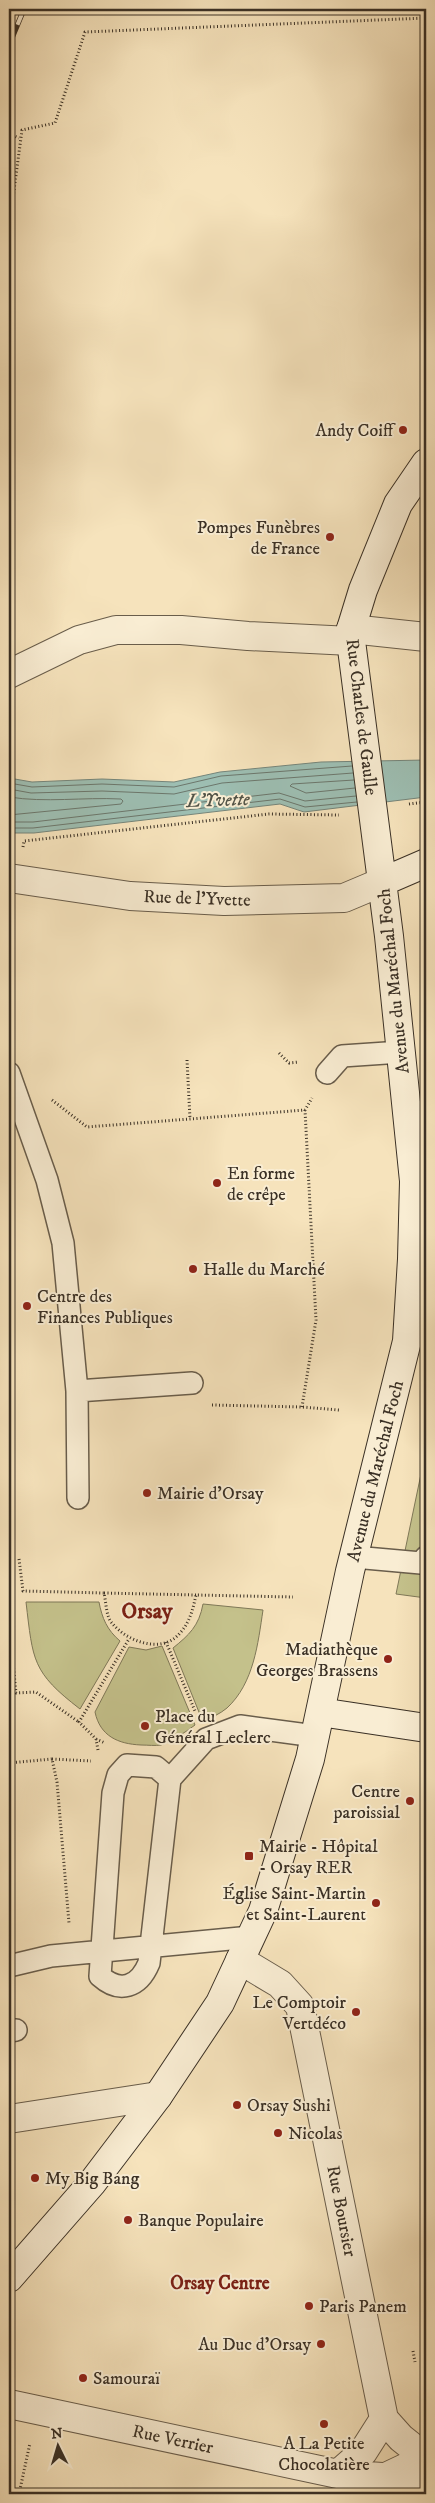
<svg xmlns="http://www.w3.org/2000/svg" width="435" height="2503" font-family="'IM FELL DW Pica',serif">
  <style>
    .green { fill: #c4c18b; stroke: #7f7858 }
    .water { fill: #9dbeb2; stroke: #75857a }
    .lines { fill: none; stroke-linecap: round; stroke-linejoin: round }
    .shore { stroke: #6c776c; stroke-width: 1 }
    .service-casing { stroke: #695d4b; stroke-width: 24 }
    .minor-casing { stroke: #695d4b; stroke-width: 30 }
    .tertiary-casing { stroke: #695d4b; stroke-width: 30 }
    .secondary-casing { stroke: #3a3025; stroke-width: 30 }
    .path { stroke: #3a3025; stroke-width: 3; stroke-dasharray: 1 2.5; stroke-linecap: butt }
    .service { stroke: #f9edd3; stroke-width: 21 }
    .minor { stroke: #f9edd3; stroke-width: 28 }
    .tertiary { stroke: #f9edd3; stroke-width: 28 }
    .secondary { stroke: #f9edd3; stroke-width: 28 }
    .rail-casing { stroke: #3a3025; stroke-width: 5.5 }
    .rail { stroke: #f9edd3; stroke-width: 4; stroke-dasharray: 11; stroke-linecap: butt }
    .poi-dot { fill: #8f2418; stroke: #f9edd3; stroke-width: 2 }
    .labels { text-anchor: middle; stroke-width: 4; stroke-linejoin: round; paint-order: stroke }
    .poi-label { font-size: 18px; fill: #3a3025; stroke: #f9edd3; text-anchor: start }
    .street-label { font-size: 18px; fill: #3a3025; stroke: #f9edd3 }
    .water-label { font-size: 19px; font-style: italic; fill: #535448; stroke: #f9edd3 }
    .neighbourhood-label { font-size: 19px; font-weight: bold; fill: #7a1f14; stroke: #f9edd3 }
    .district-label { font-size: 22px; font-weight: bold; fill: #7a1f14; stroke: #f9edd3 }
  </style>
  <rect width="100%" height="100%" fill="#f6e3bc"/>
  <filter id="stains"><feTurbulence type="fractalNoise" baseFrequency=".004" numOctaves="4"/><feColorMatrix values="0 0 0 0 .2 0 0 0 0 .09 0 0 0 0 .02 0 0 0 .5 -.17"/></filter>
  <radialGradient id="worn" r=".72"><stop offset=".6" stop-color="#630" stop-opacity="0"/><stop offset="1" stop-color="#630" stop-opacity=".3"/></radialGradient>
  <path class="green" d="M 426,1450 L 426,1598 L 396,1594 Z
    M 26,1602 L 99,1602 C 102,1618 107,1630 120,1641 L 80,1709 C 32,1672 33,1661 26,1602 Z
    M 203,1604 L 263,1610 C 258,1643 254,1683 227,1708 C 220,1714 210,1718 203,1722 L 173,1648 C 189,1635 199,1626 203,1604 Z
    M 162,1646 L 195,1725 C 184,1733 174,1740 161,1745 C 155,1746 148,1745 141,1745 C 118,1744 100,1736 95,1712 L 129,1647 L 146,1650 Z"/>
  <path class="water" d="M 426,760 L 426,797 L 304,812 L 280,804 L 34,833 L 9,833 L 9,778 L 32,782 L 102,779 L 174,782 L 220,772 L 321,762 Z"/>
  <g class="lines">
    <path class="shore" d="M 354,780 L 292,784 L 290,786 L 306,793 L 355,788
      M 9,783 L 32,787 L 102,784 L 174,787 L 221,776 L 352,766
      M 9,789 L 31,793 L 102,791 L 174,794 L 222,783 L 353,773
      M 9,797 C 46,803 83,797 121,799 L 123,801 L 121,804 L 9,815
      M 9,822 L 33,822 L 279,793 L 305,801 L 356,796
      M 9,828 L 33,828 L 280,799 L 305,807 L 357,802"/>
    <defs>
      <path id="service" d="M 9,1073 L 47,1180 L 63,1243 L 77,1391
        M 327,1073 L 342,1056 L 401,1052
        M 78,1498 L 77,1391 L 192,1383
        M 354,1557 L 421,1563 L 426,1557
        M 170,1779 L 156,1767 L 127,1765 L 118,1775 L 113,1793 L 100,1976 C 120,1994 139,1987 149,1963 L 170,1779 L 206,1739 L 240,1726 L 315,1736
        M 9,1966 L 51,1956 L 251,1937
        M 9,2031 L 16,2030"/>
      <path id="minor" d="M 351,629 L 426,637
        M 9,674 L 79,640 L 116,630 L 181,630 L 248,636 L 351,641
        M 9,878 L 130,896 L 224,901 L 344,898 L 382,882
        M 240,1960 L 280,1984 L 300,2006 L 384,2419 L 363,2452 L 338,2474
        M 9,2404 L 338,2474 L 426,2480
        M 384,2419 L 401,2438 L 426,2458
        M 388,2476 L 426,2458"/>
      <path id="tertiary" d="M 9,2119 L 158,2096"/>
      <path id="secondary" d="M 382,882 L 426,863
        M 320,1712 L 426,1728
        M 9,2278 L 92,2183 L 158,2096 L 220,2003 L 263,1911 L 310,1759 L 350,1571 L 407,1341 L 412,1259 L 414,1181 L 389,936 L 351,641 L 351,629 L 363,590 L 398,504 L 426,463"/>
    </defs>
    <use href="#service" class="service-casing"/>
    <use href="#minor" class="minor-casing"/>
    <use href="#tertiary" class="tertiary-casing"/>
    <use href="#secondary" class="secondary-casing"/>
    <path class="path" d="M 9,134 L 19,138
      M 9,228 L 22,130 L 55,123 L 85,32 L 426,18
      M 409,804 L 426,802
      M 23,847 L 24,841 L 269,814 L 339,815
      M 279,1053 L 289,1063 L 299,1062
      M 187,1060 L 190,1119
      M 52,1100 L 87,1127 L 305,1110 L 312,1098
      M 212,1405 L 302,1407 L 339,1410
      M 302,1407 L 316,1320 L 305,1110
      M 19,1559 L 23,1591 L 104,1593 C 106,1601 106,1617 112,1623 C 126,1641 162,1655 180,1633 C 190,1622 193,1609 196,1595 L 293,1597
      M 104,1593 L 196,1595
      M 9,1623 L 16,1693 L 36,1692 L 79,1722
      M 166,1642 L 195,1711
      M 96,1739 L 105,1743
      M 98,1750 L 96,1739 L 79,1722 L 129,1639
      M 52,1759 L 91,1761
      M 9,1763 L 52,1759 L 57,1782 L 69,1923
      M 413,2351 L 415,2362
      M 19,2494 L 30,2443"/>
    <use href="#service" class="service"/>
    <use href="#minor" class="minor"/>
    <use href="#tertiary" class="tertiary"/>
    <use href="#secondary" class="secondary"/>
    <defs>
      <path id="rail" d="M 9,45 L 24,9"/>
    </defs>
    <use href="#rail" class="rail-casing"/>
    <use href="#rail" class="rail"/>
  </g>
  <g class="poi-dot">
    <circle cx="403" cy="430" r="5"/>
    <circle cx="330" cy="537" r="5"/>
    <circle cx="217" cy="1183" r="5"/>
    <circle cx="193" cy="1269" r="5"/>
    <circle cx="27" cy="1306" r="5"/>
    <circle cx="147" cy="1493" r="5"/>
    <circle cx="388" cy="1659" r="5"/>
    <circle cx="145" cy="1726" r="5"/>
    <circle cx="410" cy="1801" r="5"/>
    <rect x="244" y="1851" width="10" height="10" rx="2.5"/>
    <circle cx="376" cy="1903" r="5"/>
    <circle cx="356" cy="2012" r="5"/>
    <circle cx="237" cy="2105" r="5"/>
    <circle cx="278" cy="2133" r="5"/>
    <circle cx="35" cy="2178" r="5"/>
    <circle cx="128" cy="2220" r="5"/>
    <circle cx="309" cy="2306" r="5"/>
    <circle cx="321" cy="2344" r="5"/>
    <circle cx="83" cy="2378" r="5"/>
    <circle cx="324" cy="2424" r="5"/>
  </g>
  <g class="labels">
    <g class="poi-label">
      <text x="393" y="436" text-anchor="end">Andy Coiff</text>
      <text x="320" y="533" text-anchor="end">Pompes Funèbres<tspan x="320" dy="21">de France</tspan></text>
      <text x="227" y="1179">En forme<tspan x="227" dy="21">de crêpe</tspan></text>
      <text x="203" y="1275">Halle du Marché</text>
      <text x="37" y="1302">Centre des<tspan x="37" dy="21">Finances Publiques</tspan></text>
      <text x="157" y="1499">Mairie d'Orsay</text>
      <text x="378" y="1655" text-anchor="end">Madiathèque<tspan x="378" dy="21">Georges Brassens</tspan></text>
      <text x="155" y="1722">Place du<tspan x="155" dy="21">Général Leclerc</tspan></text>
      <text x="400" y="1797" text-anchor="end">Centre<tspan x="400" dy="21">paroissial</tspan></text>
      <text x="259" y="1852">Mairie - Hôpital<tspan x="259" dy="21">- Orsay RER</tspan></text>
      <text x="366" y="1899" text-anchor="end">Église Saint-Martin<tspan x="366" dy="21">et Saint-Laurent</tspan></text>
      <text x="346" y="2008" text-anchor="end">Le Comptoir<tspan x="346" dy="21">Vertdéco</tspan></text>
      <text x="247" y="2111">Orsay Sushi</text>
      <text x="288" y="2139">Nicolas</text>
      <text x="45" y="2184">My Big Bang</text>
      <text x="138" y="2226">Banque Populaire</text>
      <text x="319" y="2312">Paris Panem</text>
      <text x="311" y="2350" text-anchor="end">Au Duc d'Orsay</text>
      <text x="93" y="2384">Samouraï</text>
      <text x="324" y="2449" text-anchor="middle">A La Petite<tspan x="324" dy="21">Chocolatière</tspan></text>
    </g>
    <g class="street-label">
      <text transform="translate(362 717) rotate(83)" y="6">Rue Charles de Gaulle</text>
      <text transform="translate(197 898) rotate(2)" y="6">Rue de l'Yvette</text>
      <text transform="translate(393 981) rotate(-96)" y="6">Avenue du Maréchal Foch</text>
      <text transform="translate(375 1471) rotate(-76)" y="6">Avenue du Maréchal Foch</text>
      <text transform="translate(342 2211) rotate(79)" y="6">Rue Boursier</text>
      <text transform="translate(173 2439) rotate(12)" y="6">Rue Verrier</text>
    </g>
    <g class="water-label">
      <text transform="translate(218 799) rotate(-2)" y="7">L'Yvette</text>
    </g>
    <g class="neighbourhood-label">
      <text x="220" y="2289">Orsay Centre</text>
    </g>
    <g class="district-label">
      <text x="147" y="1618">Orsay</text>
    </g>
  </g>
  <rect width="435" height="2503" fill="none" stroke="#f6e3bc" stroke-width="30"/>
  <rect x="10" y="10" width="415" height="2483" fill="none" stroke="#3a3025" stroke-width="2.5"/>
  <rect x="15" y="15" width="405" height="2473" fill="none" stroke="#3a3025"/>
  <g transform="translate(58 2446) rotate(355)" stroke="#f9edd3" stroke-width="4" paint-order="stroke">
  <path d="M0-4L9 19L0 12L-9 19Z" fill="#3a3025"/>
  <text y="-8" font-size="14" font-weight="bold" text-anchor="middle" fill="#3a3025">N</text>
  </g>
  <rect width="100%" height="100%" filter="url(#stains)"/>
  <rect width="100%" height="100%" fill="url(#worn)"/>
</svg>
